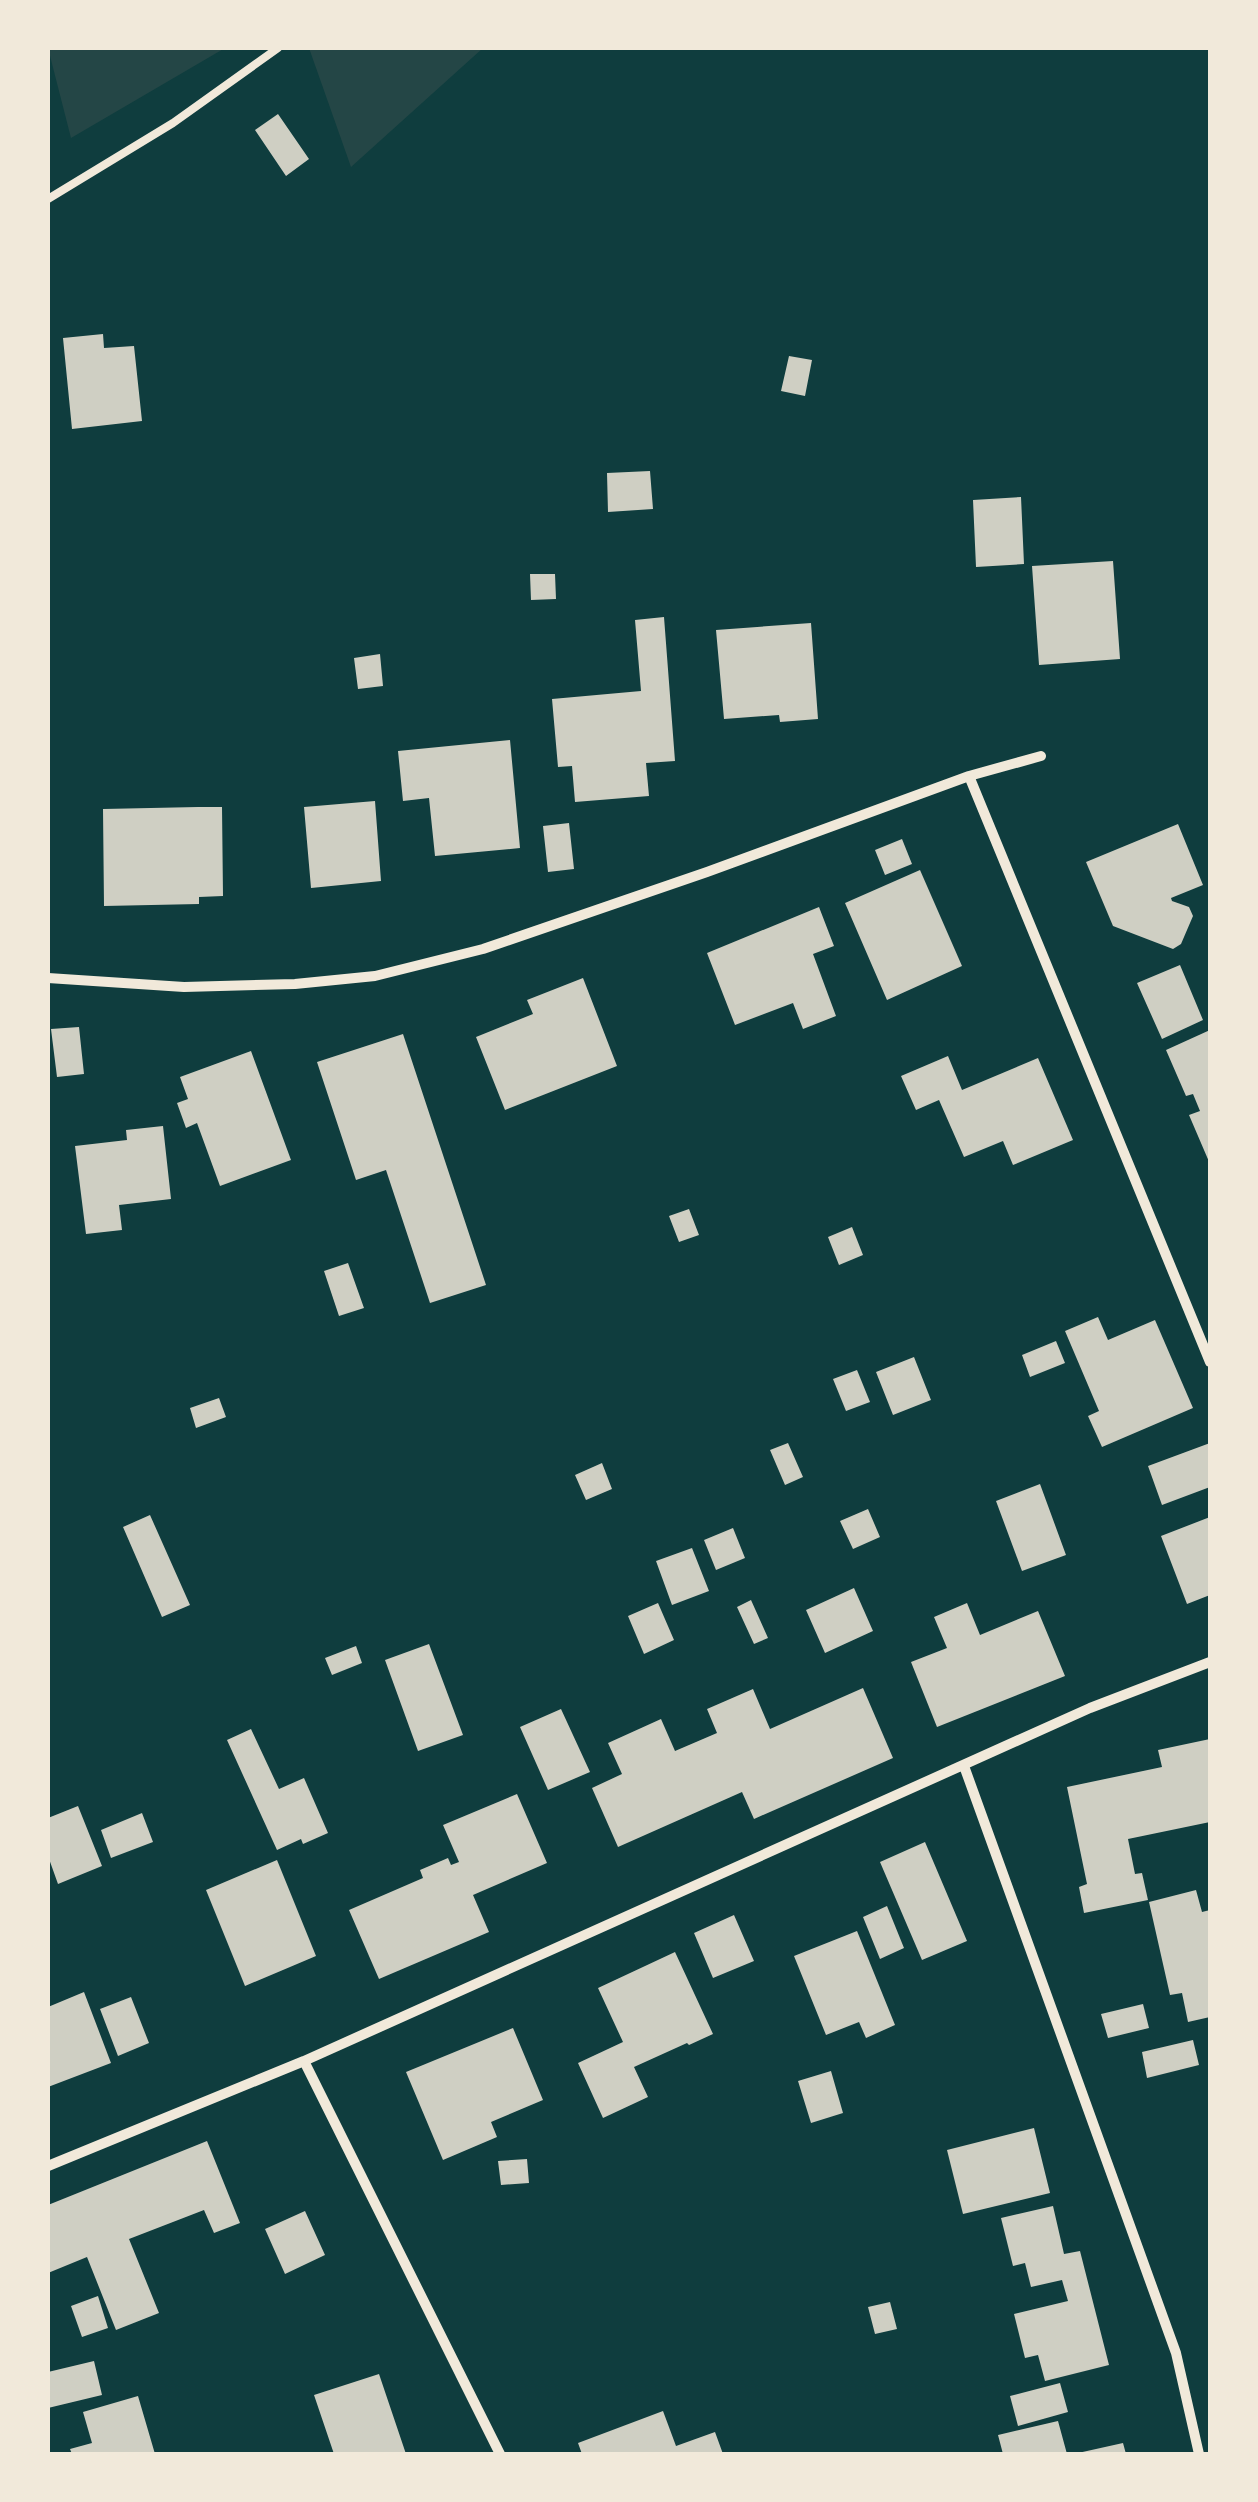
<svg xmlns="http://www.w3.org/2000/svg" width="1258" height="2502" font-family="Montserrat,sans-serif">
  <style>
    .green { fill: #244646 }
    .building { fill: #cfcfc3 }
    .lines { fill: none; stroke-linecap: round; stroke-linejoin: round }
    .service { stroke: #f1e9da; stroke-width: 8 }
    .minor { stroke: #f1e9da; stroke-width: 10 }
  </style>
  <rect width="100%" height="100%" fill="#0f3d3e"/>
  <path class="green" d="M 48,48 L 225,48 L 71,138 Z
    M 309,48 L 483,48 L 351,167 Z"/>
  <path class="building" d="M 278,114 L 309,159 L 286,176 L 255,130 Z
    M 103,334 L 104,348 L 134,346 L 142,421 L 72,429 L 63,338 Z
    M 789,356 L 812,360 L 805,396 L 781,391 Z
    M 650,471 L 653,509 L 608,512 L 607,473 Z
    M 1021,497 L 1024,564 L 976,567 L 973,500 Z
    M 1113,561 L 1120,659 L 1039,665 L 1032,566 Z
    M 530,574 L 555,574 L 556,599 L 531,600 Z
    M 664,617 L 675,761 L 646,763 L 649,796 L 575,802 L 572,766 L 558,767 L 552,699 L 641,691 L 635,620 Z
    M 811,623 L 818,719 L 780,722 L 779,715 L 724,719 L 716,630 Z
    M 380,654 L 383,686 L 358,689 L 354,658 Z
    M 510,740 L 520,848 L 435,856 L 429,798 L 403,801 L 398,751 Z
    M 375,801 L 381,881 L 311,888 L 304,807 Z
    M 198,807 L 222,807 L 223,896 L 199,897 L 199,904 L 104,906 L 103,809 Z
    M 569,823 L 574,869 L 548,872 L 543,826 Z
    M 1178,824 L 1203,885 L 1171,898 L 1172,901 L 1189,907 L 1193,916 L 1181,944 L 1173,949 L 1113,926 L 1086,862 Z
    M 902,839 L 912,864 L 885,875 L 875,850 Z
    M 920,870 L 962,966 L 887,1000 L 845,903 Z
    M 819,907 L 834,946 L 813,954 L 836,1016 L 803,1029 L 793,1003 L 735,1025 L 707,953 Z
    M 1180,965 L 1203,1020 L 1162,1039 L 1137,983 Z
    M 583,978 L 617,1066 L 505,1110 L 476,1037 L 533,1014 L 527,1000 Z
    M 79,1027 L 84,1074 L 57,1077 L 51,1029 Z
    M 1210,1030 L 1210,1164 L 1189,1115 L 1200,1111 L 1193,1094 L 1186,1096 L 1166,1050 Z
    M 403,1034 L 486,1285 L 430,1303 L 386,1170 L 356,1180 L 317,1062 Z
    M 251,1051 L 291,1160 L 220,1186 L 197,1123 L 186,1128 L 177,1103 L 188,1099 L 180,1077 Z
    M 948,1056 L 962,1090 L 1038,1058 L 1073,1140 L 1013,1165 L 1003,1141 L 964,1157 L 939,1100 L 916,1110 L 901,1076 Z
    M 163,1126 L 171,1199 L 119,1205 L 122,1230 L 86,1234 L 75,1146 L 127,1140 L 126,1130 Z
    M 689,1209 L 699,1235 L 679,1242 L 669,1216 Z
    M 852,1227 L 863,1255 L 839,1265 L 828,1237 Z
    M 348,1263 L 364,1308 L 339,1316 L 324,1271 Z
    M 1098,1317 L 1108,1340 L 1155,1320 L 1193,1408 L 1102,1447 L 1088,1416 L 1099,1411 L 1065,1331 Z
    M 1056,1341 L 1065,1363 L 1030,1377 L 1022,1355 Z
    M 914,1357 L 931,1400 L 893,1415 L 876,1372 Z
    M 857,1370 L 870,1402 L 846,1411 L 833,1379 Z
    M 219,1398 L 226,1417 L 196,1428 L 190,1408 Z
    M 788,1443 L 803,1477 L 785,1485 L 770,1450 Z
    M 1210,1443 L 1210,1487 L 1162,1505 L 1148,1466 Z
    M 602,1463 L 612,1489 L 586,1500 L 575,1475 Z
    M 1040,1484 L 1066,1555 L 1022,1571 L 996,1501 Z
    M 868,1509 L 880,1537 L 853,1549 L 840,1521 Z
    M 150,1515 L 190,1605 L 162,1617 L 123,1527 Z
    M 1210,1517 L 1210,1595 L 1187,1604 L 1161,1536 Z
    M 733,1528 L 745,1558 L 716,1570 L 704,1540 Z
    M 692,1548 L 709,1591 L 672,1605 L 656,1561 Z
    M 854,1588 L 873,1631 L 825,1653 L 806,1610 Z
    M 751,1600 L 768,1638 L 754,1644 L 737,1607 Z
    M 658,1603 L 674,1640 L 644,1654 L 628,1616 Z
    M 967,1603 L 980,1635 L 1038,1611 L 1065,1676 L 937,1727 L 911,1662 L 947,1648 L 934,1617 Z
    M 429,1644 L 463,1735 L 418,1751 L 385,1660 Z
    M 356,1646 L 362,1663 L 332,1675 L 325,1658 Z
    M 863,1688 L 893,1758 L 754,1819 L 742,1792 L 618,1847 L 592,1788 L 622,1774 L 608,1743 L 661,1719 L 675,1751 L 717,1733 L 707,1709 L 753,1689 L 770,1729 Z
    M 561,1709 L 590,1772 L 548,1790 L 520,1727 Z
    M 251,1729 L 279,1789 L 304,1778 L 328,1833 L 303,1844 L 301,1839 L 277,1850 L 227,1740 Z
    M 1210,1739 L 1210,1822 L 1128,1839 L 1135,1874 L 1142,1873 L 1148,1900 L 1084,1913 L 1079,1887 L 1087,1884 L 1067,1787 L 1162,1767 L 1158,1750 Z
    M 517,1794 L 547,1863 L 473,1895 L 489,1932 L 379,1979 L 349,1910 L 423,1878 L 420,1870 L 448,1858 L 451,1865 L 459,1862 L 443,1825 Z
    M 78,1806 L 102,1866 L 58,1884 L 48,1856 L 48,1818 Z
    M 142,1813 L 153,1842 L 111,1858 L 101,1830 Z
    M 925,1842 L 967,1941 L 922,1960 L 880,1862 Z
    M 277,1860 L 316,1956 L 245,1986 L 206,1890 Z
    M 1196,1890 L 1202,1912 L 1210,1910 L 1210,2017 L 1188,2022 L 1182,1993 L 1170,1995 L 1149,1902 Z
    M 887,1906 L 904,1948 L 880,1959 L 863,1917 Z
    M 734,1915 L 754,1961 L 713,1978 L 694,1933 Z
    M 857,1931 L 895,2025 L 866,2038 L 859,2022 L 826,2035 L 794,1956 Z
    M 675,1952 L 713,2034 L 689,2045 L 687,2043 L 634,2067 L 648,2097 L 603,2118 L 578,2063 L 623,2042 L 598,1988 Z
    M 84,1992 L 111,2063 L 48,2087 L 48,2007 Z
    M 131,1997 L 149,2043 L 118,2056 L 100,2009 Z
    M 1143,2004 L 1149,2028 L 1108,2038 L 1101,2014 Z
    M 513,2028 L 543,2100 L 491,2122 L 497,2137 L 443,2160 L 406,2072 Z
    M 1193,2040 L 1199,2065 L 1147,2078 L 1142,2052 Z
    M 831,2071 L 843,2113 L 811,2123 L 798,2081 Z
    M 1034,2128 L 1050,2193 L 963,2214 L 947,2150 Z
    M 207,2141 L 240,2223 L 214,2233 L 204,2210 L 129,2239 L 159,2313 L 116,2330 L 87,2257 L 48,2273 L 48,2205 Z
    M 527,2159 L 529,2183 L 501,2185 L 498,2161 Z
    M 1053,2206 L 1064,2254 L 1080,2251 L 1109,2365 L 1045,2381 L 1038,2355 L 1025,2358 L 1014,2314 L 1068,2301 L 1062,2280 L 1031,2287 L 1025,2263 L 1013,2266 L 1001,2218 Z
    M 305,2211 L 325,2255 L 285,2274 L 265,2229 Z
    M 98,2296 L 108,2328 L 82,2337 L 71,2306 Z
    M 890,2302 L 897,2329 L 875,2334 L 868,2307 Z
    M 94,2361 L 102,2395 L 48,2408 L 48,2372 Z
    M 379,2374 L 406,2454 L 334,2454 L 314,2395 Z
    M 1060,2383 L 1068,2412 L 1018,2426 L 1010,2396 Z
    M 138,2396 L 155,2454 L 72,2454 L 70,2449 L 92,2443 L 83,2412 Z
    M 663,2411 L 676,2446 L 715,2432 L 723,2454 L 582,2454 L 578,2443 Z
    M 1058,2421 L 1067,2454 L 1003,2454 L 998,2435 Z
    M 1123,2443 L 1126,2454 L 1078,2454 L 1078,2453 Z"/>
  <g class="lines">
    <path class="service" d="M 48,199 L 173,123 L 278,48"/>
    <path class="minor" d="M 969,776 L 1210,1362
      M 48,978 L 184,987 L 295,984 L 375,976 L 483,949 L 707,872 L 969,776 L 1041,756
      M 964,1766 L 1176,2353 L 1199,2454
      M 304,2061 L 500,2454
      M 48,2166 L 304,2061 L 1090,1708 L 1210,1662"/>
  </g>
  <rect width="1258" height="2502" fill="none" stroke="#f1e9da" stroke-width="100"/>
</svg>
